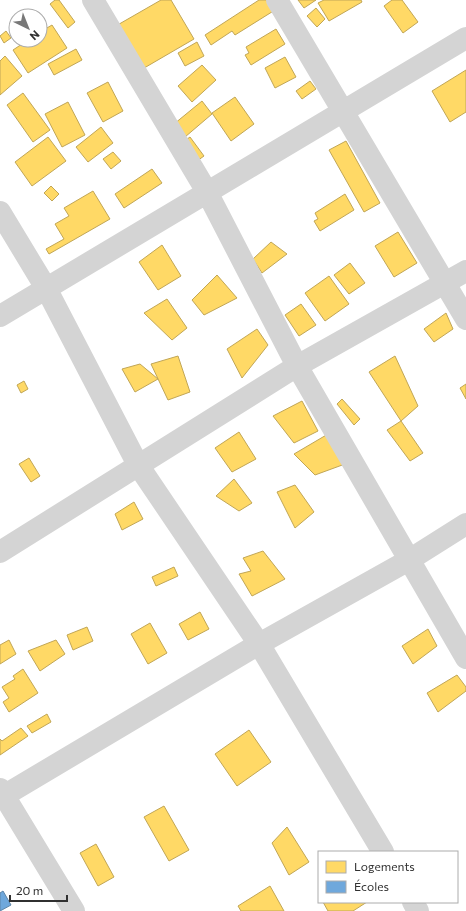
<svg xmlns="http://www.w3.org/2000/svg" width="466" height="911" font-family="Commissioner,sans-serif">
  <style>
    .homes { fill: #ffd966; stroke: #c1a656 }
    .schools { fill: #6fa8dc; stroke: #5c84a8 }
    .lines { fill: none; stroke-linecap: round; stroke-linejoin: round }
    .minor { stroke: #d4d4d4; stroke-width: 22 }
  </style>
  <rect width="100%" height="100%" fill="#fff"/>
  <path class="homes" d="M 55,0 L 59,0 L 75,22 L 68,28 L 50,4 Z
    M 161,0 L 171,0 L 194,39 L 139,71 L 114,27 Z
    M 259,0 L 268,0 L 275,10 L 235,35 L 232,31 L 211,45 L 205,35 Z
    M 298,0 L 316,0 L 304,8 Z
    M 324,0 L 361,0 L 362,2 L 329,21 L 318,3 Z
    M 392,0 L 402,0 L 418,22 L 403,33 L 384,6 Z
    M 316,8 L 325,19 L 317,27 L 307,16 Z
    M 52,25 L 67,48 L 28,73 L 13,50 L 28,40 L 40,40 L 40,32 Z
    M 276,29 L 285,44 L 251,65 L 245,55 L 249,53 L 246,47 Z
    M 6,31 L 11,38 L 4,43 L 0,36 Z
    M 197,42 L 204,56 L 185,66 L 178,53 Z
    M 76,49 L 82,60 L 54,75 L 48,64 Z
    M 5,56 L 22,76 L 0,95 L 0,61 Z
    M 285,57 L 296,77 L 275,88 L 265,68 Z
    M 202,65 L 216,80 L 192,102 L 178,86 Z
    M 466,70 L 466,112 L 450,122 L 432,91 Z
    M 310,81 L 316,89 L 302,99 L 296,91 Z
    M 108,82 L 123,111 L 103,122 L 87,93 Z
    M 23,93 L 50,130 L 33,142 L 7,105 Z
    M 235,97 L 254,124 L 231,141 L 212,113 Z
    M 202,101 L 212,114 L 185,137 L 174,124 Z
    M 68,102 L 85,135 L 62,147 L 45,114 Z
    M 101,127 L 113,143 L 88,162 L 76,147 Z
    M 48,137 L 66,161 L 32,186 L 15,162 Z
    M 190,137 L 204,156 L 197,161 L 183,142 Z
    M 346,141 L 380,203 L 364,212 L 329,150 Z
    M 113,152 L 121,161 L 111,169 L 103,159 Z
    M 152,169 L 162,183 L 124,208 L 115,194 Z
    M 51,186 L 59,194 L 52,201 L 44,193 Z
    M 93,191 L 110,219 L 49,254 L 46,249 L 64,239 L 55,224 L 69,216 L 64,208 Z
    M 345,194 L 354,210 L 320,231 L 314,221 L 318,219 L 315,213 Z
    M 398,232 L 417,263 L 394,277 L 375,246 Z
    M 271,242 L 287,254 L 262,273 L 253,259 Z
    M 162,245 L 181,276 L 158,290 L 139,262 Z
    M 350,263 L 365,283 L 349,294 L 334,275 Z
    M 217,275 L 237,298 L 204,315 L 192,300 Z
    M 329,276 L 349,304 L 325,321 L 305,293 Z
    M 167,299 L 187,328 L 172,340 L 144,313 Z
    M 301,304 L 316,325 L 299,336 L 285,315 Z
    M 446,313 L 453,329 L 434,342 L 424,329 Z
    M 257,329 L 268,345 L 242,378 L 227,349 Z
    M 178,356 L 190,392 L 168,400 L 151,364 Z
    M 395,356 L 418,406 L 401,421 L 369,372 Z
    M 140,364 L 158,379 L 135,392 L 122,369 Z
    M 24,381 L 28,389 L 21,393 L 17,385 Z
    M 466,384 L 466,399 L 460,388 Z
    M 342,399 L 360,419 L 354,425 L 337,404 Z
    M 302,401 L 318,431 L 294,443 L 273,416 Z
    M 401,421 L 423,453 L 410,461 L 387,430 Z
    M 239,432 L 256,459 L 232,472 L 215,448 Z
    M 328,434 L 345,464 L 315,475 L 294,454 Z
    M 29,458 L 40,476 L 31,482 L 19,464 Z
    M 234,479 L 252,503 L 239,511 L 216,496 Z
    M 295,485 L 314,512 L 295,528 L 277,492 Z
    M 134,502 L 143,519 L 122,530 L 115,514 Z
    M 263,551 L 285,579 L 252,596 L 239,574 L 251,571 L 243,558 Z
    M 174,567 L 178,576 L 156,586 L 152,577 Z
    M 200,612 L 209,629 L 188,640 L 179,624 Z
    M 150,623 L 167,653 L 148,664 L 131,634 Z
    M 87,627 L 93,641 L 73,650 L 67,635 Z
    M 428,629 L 437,646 L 413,664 L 402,646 Z
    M 9,640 L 16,654 L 0,664 L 0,645 Z
    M 56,640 L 65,654 L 40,671 L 28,651 Z
    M 23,669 L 38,693 L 9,712 L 3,702 L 9,698 L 2,687 L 15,679 L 13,676 Z
    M 457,675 L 466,687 L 466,691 L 438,712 L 427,693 Z
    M 47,714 L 51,722 L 32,733 L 27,726 Z
    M 21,728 L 28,736 L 0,755 L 0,739 L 2,741 Z
    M 249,730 L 271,762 L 237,786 L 215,754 Z
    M 164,806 L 189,850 L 169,861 L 144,817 Z
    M 287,827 L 309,862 L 289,875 L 272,843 Z
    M 96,844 L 114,877 L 98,886 L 80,853 Z
    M 270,886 L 284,911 L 241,911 L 238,906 Z
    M 323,902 L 367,902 L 353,911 L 328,911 Z"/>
  <path class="schools" d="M 3,891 L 11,905 L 0,911 L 0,893 Z"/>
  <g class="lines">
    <path class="minor" d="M 93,0 L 207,192 L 297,366 L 466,658
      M 277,0 L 466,319
      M 0,212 L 46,288 L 138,465 L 259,644 L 383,852
      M 0,316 L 466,38
      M 0,552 L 297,366 L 466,271
      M 0,789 L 74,911
      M 0,798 L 259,644 L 409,560 L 466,524
      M 413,902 L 418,911"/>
  </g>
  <rect x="318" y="851" width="140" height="52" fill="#ffffff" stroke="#acacac"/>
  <rect x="326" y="861" width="20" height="12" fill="#ffd966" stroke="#acacac"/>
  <text x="354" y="871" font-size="12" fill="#303030">Logements</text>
  <rect x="326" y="881" width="20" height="12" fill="#6fa8dc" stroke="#acacac"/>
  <text x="354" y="891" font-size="12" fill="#303030">Écoles</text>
  <g transform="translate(28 28) rotate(137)"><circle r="19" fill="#ffffff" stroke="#acacac"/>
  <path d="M0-3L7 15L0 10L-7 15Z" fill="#787878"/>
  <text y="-6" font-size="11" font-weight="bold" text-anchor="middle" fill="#303030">N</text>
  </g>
  <path d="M10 895v6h57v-6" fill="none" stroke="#303030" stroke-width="2"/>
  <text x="16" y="895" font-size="12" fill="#303030" stroke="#ffffff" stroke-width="3" paint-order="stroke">20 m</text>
</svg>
